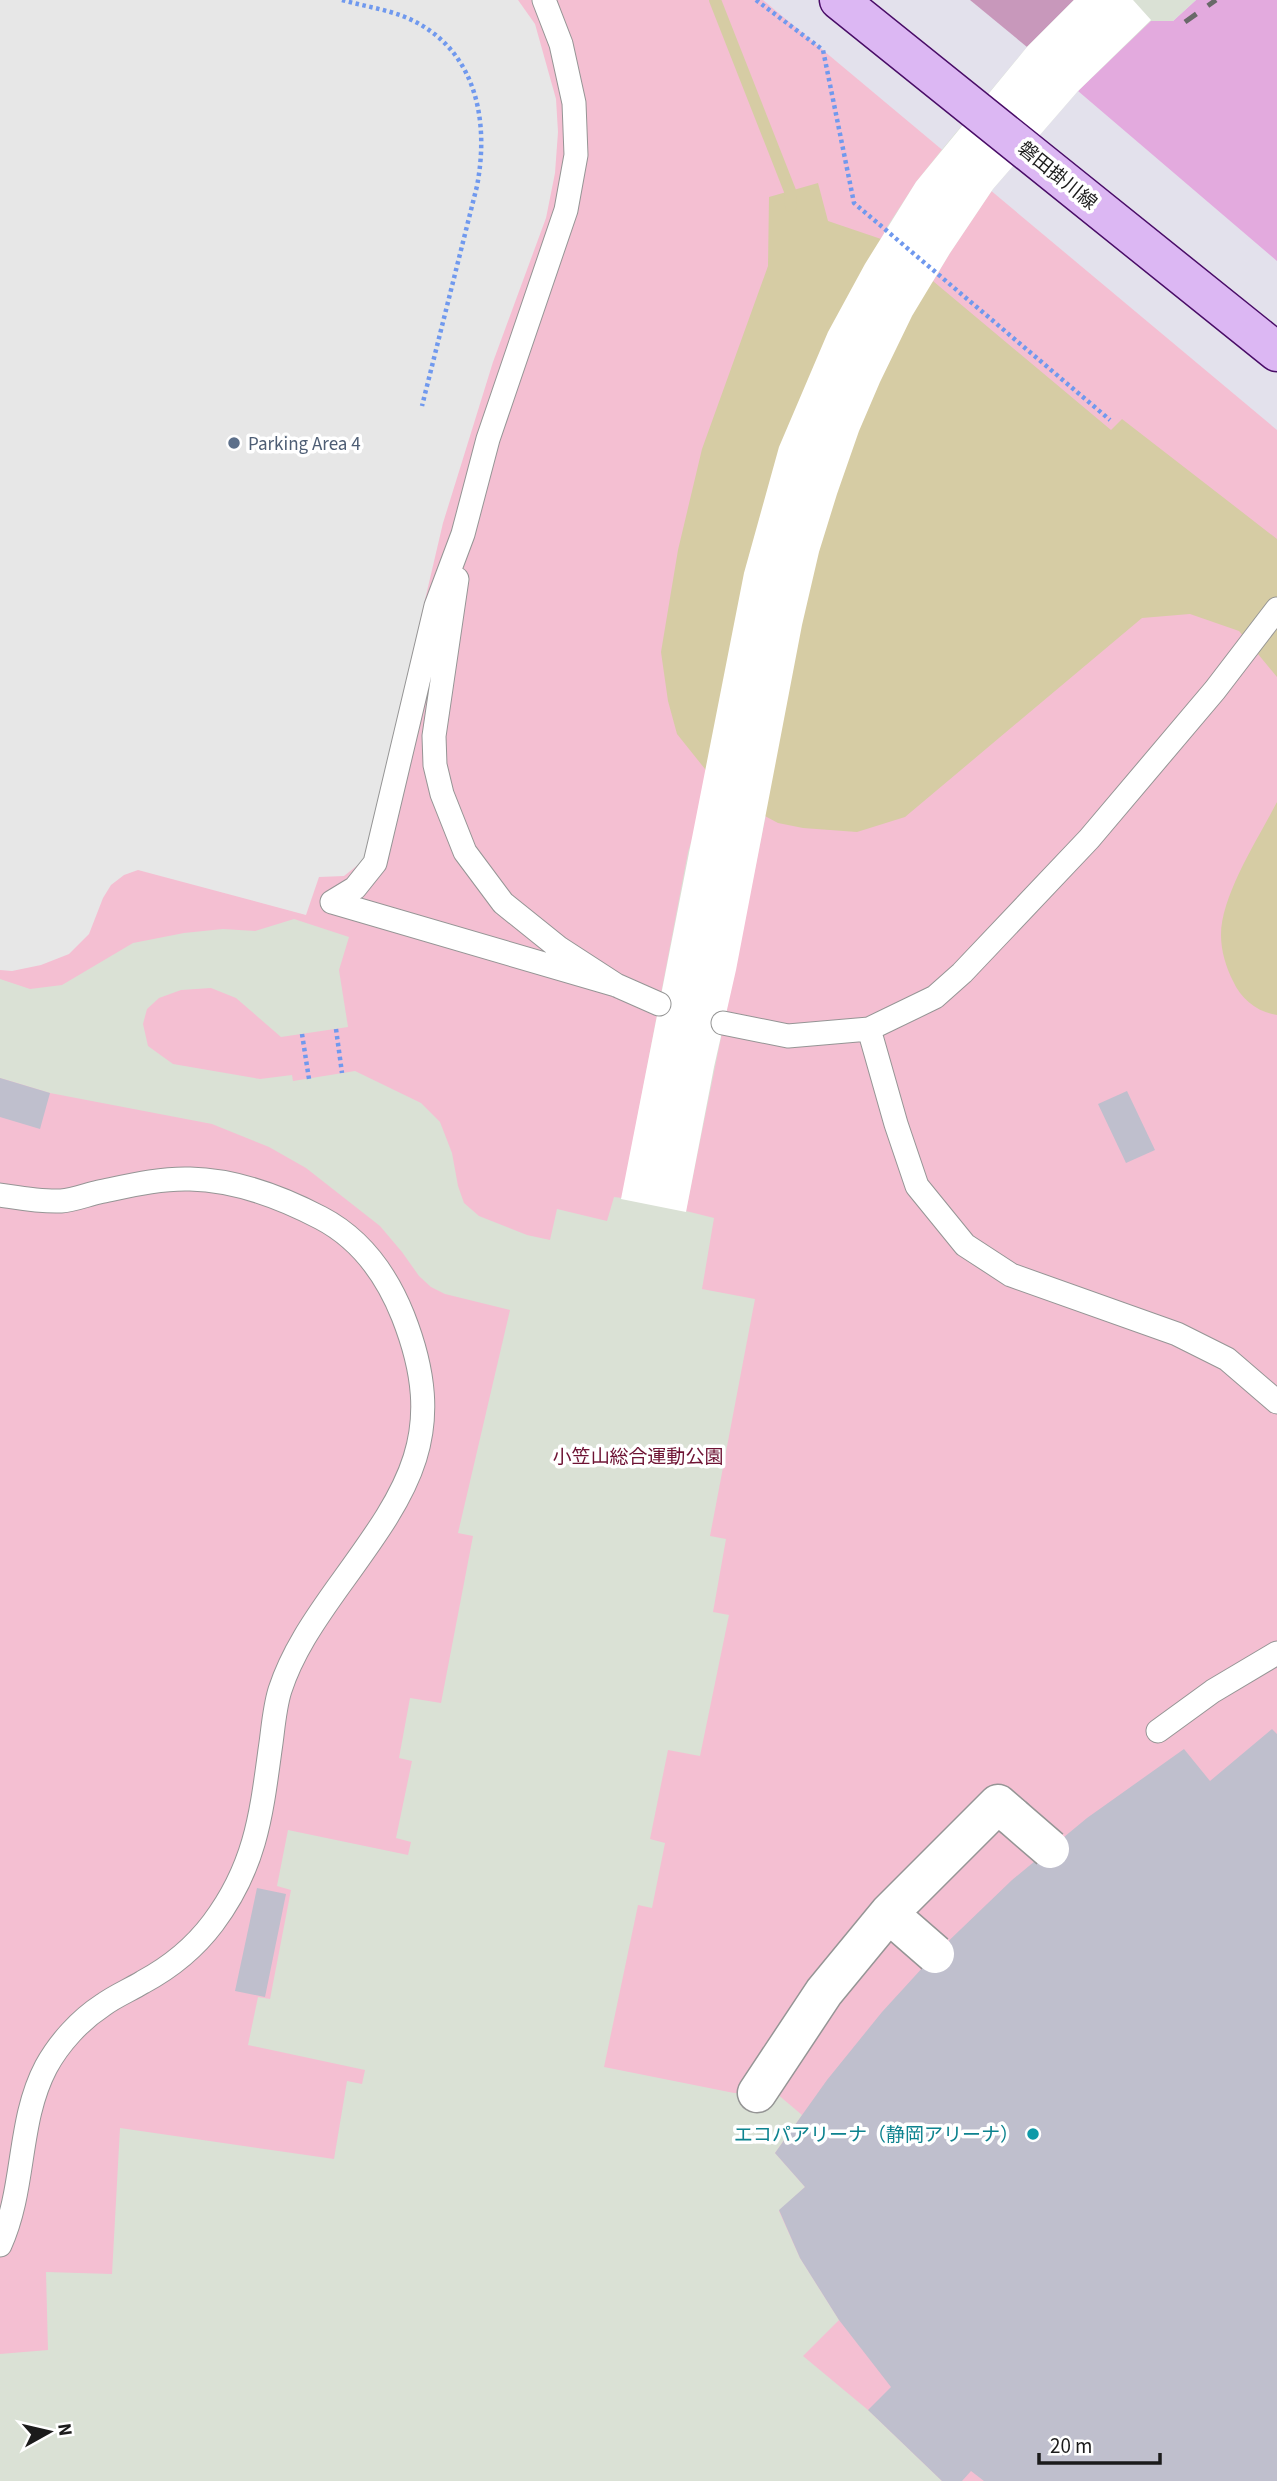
<svg xmlns="http://www.w3.org/2000/svg" width="1277" height="2481" font-family="'Source Sans 3','Noto Sans JP',sans-serif">
  <style>
    .grass { fill: #e3aade }
    .forest { fill: #c898bb }
    .park { fill: #f4bfd2 }
    .parking { fill: #e7e7e7 }
    .plaza { fill: #dae1d5 }
    .water { fill: #d6cca4 }
    .pier { fill: #fff }
    .lines { fill: none; stroke-linecap: round; stroke-linejoin: round }
    .stream { stroke: #d6cca4; stroke-width: 12 }
    .building { fill: #bfbfcd }
    .lane-casing { stroke: #959595; stroke-width: 25 }
    .street-casing { stroke: #959595; stroke-width: 41 }
    .secondary-casing { stroke: #490d67; stroke-width: 41 }
    .path { stroke: #7099ee; stroke-width: 4.5; stroke-dasharray: 3.5 3.5; stroke-linecap: butt }
    .lane { stroke: #fff; stroke-width: 23 }
    .street { stroke: #fff; stroke-width: 38 }
    .secondary { stroke: #dcb7f3; stroke-width: 38 }
    .rail { stroke: #696969; stroke-width: 5; stroke-dasharray: 14 14; stroke-linecap: butt }
    .street-bridge-casing { stroke: #959595; stroke-width: 41; stroke-linecap: butt }
    .street-bridge { stroke: #fff; stroke-width: 38 }
    .service-dot { fill: #5c6f8a; stroke: #fff; stroke-width: 2.5 }
    .culture-dot { fill: #0f9aa8; stroke: #fff; stroke-width: 2.5 }
    .labels { text-anchor: middle; stroke-width: 7; stroke-linejoin: round; paint-order: stroke }
    .street-label { font-size: 19px; fill: #1b1b1b; stroke: #fff }
    .service-label { font-size: 19px; fill: #4e5e75; stroke: #fff; text-anchor: start }
    .park-label { font-size: 19px; fill: #6e1333; stroke: #fff }
    .culture-label { font-size: 19px; fill: #0d838f; stroke: #fff; text-anchor: end }
  </style>
  <rect width="100%" height="100%" fill="#e3e1ec"/>
  <path class="grass" d="M 1196,0 L 1277,0 L 1277,261 L 1078,91 L 1151,20 L 1173,21 Z"/>
  <path class="forest" d="M 970,0 L 1074,0 L 1027,47 Z"/>
  <path class="park" d="M 0,0 L 763,0 L 1277,430 L 1277,2481 L 0,2481 Z"/>
  <path class="parking" d="M 0,0 L 518,0 L 535,24 L 556,99 L 558,132 L 555,173 L 546,218 L 493,362 L 443,523 L 364,860 L 344,876 L 319,877 L 306,915 L 138,870 L 124,875 L 111,885 L 103,898 L 89,934 L 69,954 L 41,965 L 12,971 L 0,970 Z"/>
  <path class="plaza" d="M 1074,0 L 1196,0 L 1173,21 L 1151,21 L 1078,91 L 993,189 L 950,253 L 912,316 L 819,552 L 686,1211 L 714,1218 L 702,1289 L 755,1299 L 710,1536 L 726,1539 L 713,1612 L 729,1615 L 700,1756 L 668,1750 L 650,1839 L 665,1843 L 652,1908 L 638,1905 L 604,2067 L 734,2093 L 776,2093 L 802,2115 L 775,2153 L 805,2187 L 779,2211 L 800,2258 L 839,2320 L 803,2356 L 868,2410 L 942,2481 L 0,2481 L 0,2354 L 48,2350 L 46,2272 L 112,2274 L 120,2128 L 334,2159 L 347,2081 L 362,2084 L 365,2070 L 248,2045 L 258,1997 L 270,1999 L 291,1890 L 277,1886 L 288,1830 L 408,1855 L 411,1842 L 396,1838 L 412,1761 L 399,1758 L 410,1698 L 441,1703 L 473,1536 L 458,1533 L 510,1310 L 445,1294 L 431,1287 L 419,1276 L 402,1252 L 380,1226 L 306,1168 L 269,1147 L 212,1124 L 50,1093 L 0,1078 L 0,979 L 30,989 L 62,985 L 133,943 L 184,933 L 223,929 L 255,931 L 294,919 L 349,937 L 339,970 L 348,1027 L 281,1037 L 236,998 L 211,988 L 181,990 L 159,998 L 147,1009 L 143,1024 L 148,1046 L 173,1064 L 260,1079 L 292,1075 L 293,1081 L 355,1071 L 421,1103 L 440,1122 L 452,1153 L 458,1186 L 464,1203 L 479,1216 L 527,1235 L 550,1240 L 557,1209 L 607,1221 L 614,1197 L 622,1198 L 688,852 L 885,230 L 916,182 L 944,147 L 1027,47 Z"/>
  <path class="water" d="M 818,183 L 828,221 L 884,240 L 1111,430 L 1122,419 L 1277,539 L 1277,677 L 1239,631 L 1190,614 L 1142,618 L 905,817 L 857,832 L 803,828 L 778,823 L 744,805 L 713,779 L 677,734 L 668,701 L 661,652 L 678,550 L 702,449 L 768,266 L 769,197 Z
    M 1277,802 L 1277,1015 C 1257,1012 1241,999 1233,981 C 1226,967 1221,951 1221,935 C 1221,895 1259,837 1277,802 Z"/>
  <path class="pier" d="M 1074,0 L 1133,0 L 1151,20 L 1078,91 L 993,189 L 950,253 L 912,316 L 880,382 L 859,431 L 837,494 L 819,552 L 802,625 L 736,970 L 714,1067 L 686,1212 L 621,1199 L 744,573 L 779,447 L 828,332 L 865,264 L 916,182 L 1027,47 Z"/>
  <g class="lines">
    <path class="stream" d="M 715,0 L 790,191 L 791,206"/>
  </g>
  <path class="building" d="M 0,1078 L 50,1093 L 40,1129 L 0,1117 Z
    M 1127,1091 L 1155,1150 L 1126,1163 L 1098,1104 Z
    M 1272,1729 L 1277,1734 L 1277,2481 L 984,2481 L 971,2471 L 962,2481 L 942,2481 L 868,2410 L 891,2387 L 839,2320 L 800,2258 L 779,2210 L 805,2187 L 775,2153 L 827,2080 L 882,2012 L 935,1954 L 1012,1880 L 1087,1818 L 1184,1749 L 1210,1781 Z
    M 257,1888 L 286,1894 L 265,1997 L 235,1991 Z"/>
  <g class="lines">
    <defs>
      <path id="lane" d="M 457,579 L 434,736 L 435,765 L 442,794 L 465,852 L 503,903 L 559,948 L 616,985
        M 332,902 L 355,888 L 375,863 L 436,606 L 463,534 L 488,439 L 566,210 L 576,155 L 574,103 L 561,44 L 544,0
        M 332,902 L 616,985 L 659,1004
        M 723,1023 L 788,1036 L 869,1029 L 935,997 L 962,973 L 1089,839 L 1215,690 L 1277,609
        M 869,1029 L 896,1124 L 917,1186 L 965,1245 L 1011,1275 L 1177,1334 L 1227,1359 L 1277,1402
        M 0,1195 C 20,1198 41,1202 61,1201 C 74,1200 86,1195 99,1192 C 128,1186 160,1178 190,1179 C 235,1180 281,1197 321,1218 C 361,1239 387,1276 403,1316 C 451,1438 405,1494 336,1590 C 314,1621 292,1653 280,1690 C 274,1709 273,1731 270,1750 C 261,1817 255,1867 213,1923 C 195,1947 169,1968 143,1982 C 130,1990 115,1996 103,2005 C 80,2020 59,2043 46,2067 C 17,2122 26,2188 0,2245
        M 1158,1731 L 1213,1691 L 1277,1653"/>
      <path id="street" d="M 757,2093 L 824,1992 L 889,1913 L 998,1804 L 1013,1817"/>
      <path id="secondary" d="M 839,0 L 1277,352"/>
    </defs>
    <use href="#lane" class="lane-casing"/>
    <use href="#street" class="street-casing"/>
    <use href="#secondary" class="secondary-casing"/>
    <path class="path" d="M 342,0 C 363,6 385,9 405,17 C 475,46 490,118 477,186 L 422,406
      M 756,0 L 823,50 L 854,203 L 1110,420
      M 336,1029 L 342,1073
      M 302,1034 L 309,1079"/>
    <use href="#lane" class="lane"/>
    <use href="#street" class="street"/>
    <use href="#secondary" class="secondary"/>
    <path class="rail" d="M 1185,22 L 1216,0"/>
    <defs>
      <path id="street-bridge" d="M 1013,1817 L 1050,1849
        M 904,1927 L 935,1954"/>
    </defs>
    <use href="#street-bridge" class="street-bridge-casing"/>
    <use href="#street-bridge" class="street-bridge"/>
  </g>
  <circle class="service-dot" cx="234" cy="443" r="7"/>
  <circle class="culture-dot" cx="1033" cy="2134" r="7"/>
  <g class="labels">
    <g class="street-label">
      <text transform="translate(1058 175) rotate(39)" y="7">磐田掛川線</text>
    </g>
    <g class="service-label">
      <text x="248" y="450">Parking Area 4</text>
    </g>
    <g class="park-label">
      <text x="638" y="1463">小笠山総合運動公園</text>
    </g>
    <g class="culture-label">
      <text x="1019" y="2141">エコパアリーナ（静岡アリーナ）</text>
    </g>
  </g>
  <g transform="translate(49 2432) rotate(82)" stroke="#ffffff" stroke-width="5" paint-order="stroke">
  <path d="M0-5L12 26L0 18L-12 26Z" fill="#1b1b1b"/>
  <text y="-10" font-size="19" font-weight="bold" text-anchor="middle" fill="#1b1b1b">N</text>
  </g>
  <path d="M1039 2453v10h121v-10" fill="none" stroke="#1b1b1b" stroke-width="3.5"/>
  <text x="1050" y="2453" font-size="21" fill="#1b1b1b" stroke="#ffffff" stroke-width="5" paint-order="stroke">20 m</text>
</svg>
